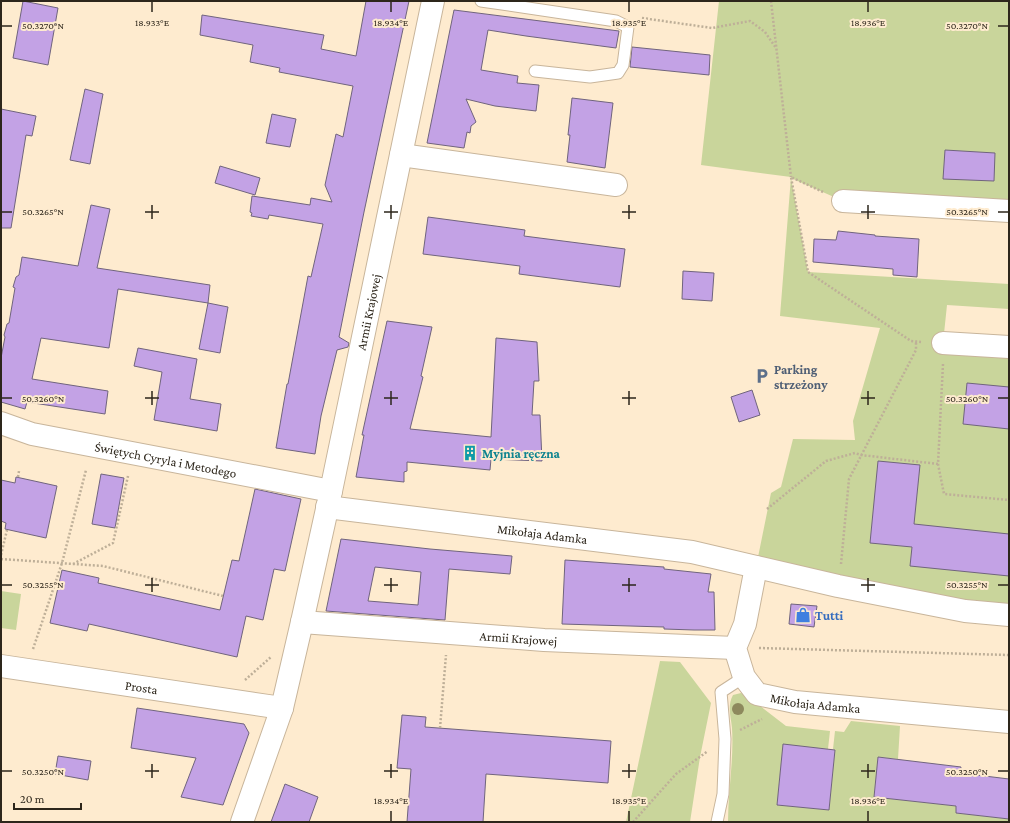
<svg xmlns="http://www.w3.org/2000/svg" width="1010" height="823" font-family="'Crimson Pro',serif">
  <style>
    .green { fill: #c9d59b }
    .building { fill: #c3a2e5; stroke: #70647d; fill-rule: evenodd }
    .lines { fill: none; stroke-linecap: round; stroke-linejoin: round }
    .lane-casing { stroke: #c8b59b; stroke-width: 13 }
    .street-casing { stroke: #c8b59b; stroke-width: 24 }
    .path { stroke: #beaf98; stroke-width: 2.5; stroke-dasharray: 2 2; stroke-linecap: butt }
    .lane { stroke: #fff; stroke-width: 11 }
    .street { stroke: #fff; stroke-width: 22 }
    .tree { fill: #8d895d }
    .ticks { fill: none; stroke: #2d261b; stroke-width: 1.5 }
    .labels { text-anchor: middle; stroke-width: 4; stroke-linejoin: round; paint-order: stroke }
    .street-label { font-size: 13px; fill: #2d261b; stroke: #feebcf }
    .service-label { font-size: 13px; font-weight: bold; fill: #4e5e75; stroke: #feebcf; text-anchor: start }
    .culture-label { font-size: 13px; font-weight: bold; fill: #0d838f; stroke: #feebcf; text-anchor: start }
    .shop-label { font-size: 13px; font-weight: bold; fill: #366cbe; stroke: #feebcf; text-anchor: start }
    .ticks-label { font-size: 10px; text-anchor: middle; fill: #2d261b; stroke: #feebcf; stroke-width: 4; stroke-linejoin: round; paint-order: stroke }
  </style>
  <rect width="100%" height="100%" fill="#feebcf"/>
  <path class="green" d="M 719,1 L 1009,1 L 1009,211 L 843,201 L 791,178 L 808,272 L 1009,284 L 1009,309 L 947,305 L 943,343 L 1009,347 L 1009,615 L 756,567 L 771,493 L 781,487 L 793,439 L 855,440 L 853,421 L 880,328 L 780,316 L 791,177 L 701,165 Z
    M 1,591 L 21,594 L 16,630 L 1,628 Z
    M 660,661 L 680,662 L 711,703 L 700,757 L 690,822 L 626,822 Z
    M 741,693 L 746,695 L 786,726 L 830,731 L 828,749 L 783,745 L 777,805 L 829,810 L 835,750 L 833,749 L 835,731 L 844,732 L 851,721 L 900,726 L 898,759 L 878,757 L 874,797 L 956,806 L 956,813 L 1009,819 L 1009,822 L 728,822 C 728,791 734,760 732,728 C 731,717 727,706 733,695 Z"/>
  <path class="building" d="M 23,1 L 58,8 L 48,65 L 13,58 Z
    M 366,1 L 409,1 L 364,212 L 339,337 L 349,343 L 348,347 L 337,350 L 321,416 L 315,454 L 276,448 L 287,384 L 288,384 L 308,276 L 311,277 L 323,224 L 269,215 L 268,219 L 251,216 L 252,213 L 250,212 L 252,196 L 310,205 L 311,198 L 332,202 L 325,185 L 336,134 L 343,137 L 353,86 L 279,72 L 280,68 L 250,62 L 253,45 L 200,35 L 202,15 L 324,35 L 321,49 L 356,56 Z
    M 454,10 L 619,31 L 616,48 L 526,36 L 488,30 L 481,70 L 518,76 L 517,83 L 539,85 L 536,111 L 495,106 L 466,99 L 476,122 L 471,126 L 470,133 L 467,132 L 464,148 L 427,143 Z
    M 632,47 L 710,55 L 709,75 L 630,67 Z
    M 85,89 L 103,94 L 90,164 L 70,160 Z
    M 572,98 L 613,103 L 605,168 L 567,162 L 570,135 L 568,135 Z
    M 1,109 L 36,116 L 32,136 L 26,135 L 11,228 L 1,228 Z
    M 272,114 L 296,119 L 290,147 L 266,143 Z
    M 945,150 L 995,153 L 994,181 L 943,179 Z
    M 220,166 L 260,178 L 255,195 L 215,183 Z
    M 91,205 L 110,209 L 97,268 L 210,285 L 208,303 L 118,289 L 109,348 L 41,338 L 32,379 L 108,391 L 105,414 L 27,402 L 25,409 L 1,402 L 1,358 L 5,337 L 4,335 L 7,324 L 9,323 L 15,288 L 13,287 L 16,277 L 19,275 L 22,257 L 78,266 Z
    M 428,217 L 525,230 L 524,236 L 625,249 L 620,287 L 519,274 L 520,266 L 423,254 Z
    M 838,231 L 875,235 L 875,236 L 919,239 L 917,277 L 893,275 L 893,269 L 813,262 L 814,239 L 836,240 Z
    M 683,271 L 714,273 L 712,301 L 682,299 Z
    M 208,303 L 228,307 L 220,353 L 199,349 Z
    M 387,321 L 432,327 L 421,376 L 423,377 L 410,429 L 491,437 L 496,338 L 537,342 L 539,381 L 534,381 L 532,415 L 540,415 L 542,461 L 491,459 L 490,470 L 407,462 L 407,471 L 404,472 L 404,482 L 356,477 L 364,435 L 362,435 Z
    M 138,348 L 197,359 L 190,399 L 221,404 L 217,431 L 154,420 L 162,372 L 134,366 Z
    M 967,383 L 1009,387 L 1009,429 L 963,424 Z
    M 752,390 L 760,415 L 739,422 L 731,397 Z
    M 878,461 L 920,465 L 914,524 L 1009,534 L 1009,576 L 910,566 L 912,547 L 870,543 Z
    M 101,474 L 124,478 L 115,528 L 92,524 Z
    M 16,477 L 57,486 L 46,538 L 5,529 L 6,523 L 1,521 L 1,480 L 15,483 Z
    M 255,489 L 301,499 L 285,571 L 274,569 L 263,620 L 246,616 L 237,657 L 89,624 L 87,631 L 50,623 L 62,570 L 99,578 L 98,583 L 220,610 L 232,560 L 239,561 Z
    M 341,539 L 430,549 L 512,556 L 510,574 L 449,569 L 445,620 L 326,611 ZM 375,567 L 421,572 L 418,605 L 368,601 Z
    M 565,560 L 664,567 L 664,569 L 711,574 L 708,592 L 714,592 L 715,630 L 694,630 L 664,629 L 664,627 L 562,624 Z
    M 791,604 L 817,606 L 814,627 L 789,624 Z
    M 137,708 L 244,724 L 249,733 L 223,805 L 181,797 L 196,758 L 131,748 Z
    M 402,715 L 426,717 L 425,727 L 611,741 L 608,783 L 486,774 L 483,822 L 407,822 L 411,769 L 397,768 Z
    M 783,744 L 835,750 L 829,810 L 777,805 Z
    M 58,756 L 91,761 L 88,780 L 55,774 Z
    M 878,757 L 961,767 L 960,773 L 1009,779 L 1009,819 L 956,813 L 956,806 L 874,797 Z
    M 285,784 L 318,797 L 309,822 L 271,822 Z"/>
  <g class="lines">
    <defs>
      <path id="lane" d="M 481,1 L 616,21 L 628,27 L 623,65 L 618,73 L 590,77 L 535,71
        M 717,822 L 723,794 L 725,739 L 721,692 L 744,677"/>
      <g id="street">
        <path d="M 401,155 L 616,185"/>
        <path d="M 843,201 L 1009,211"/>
        <path d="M 943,343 L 1009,347"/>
        <path id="s1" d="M 1,423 L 32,434 L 331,491"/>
        <path id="s2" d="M 327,507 L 692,552 L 838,586 L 965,611 L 1009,615"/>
        <path id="s3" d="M 756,567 L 745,624 L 735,648 L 744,677 L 757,694 L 795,702 L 1009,722"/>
        <path id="s4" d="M 302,622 L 544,640 L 735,648"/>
        <path id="s5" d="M 1,666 L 282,708"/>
        <path id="s6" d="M 242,822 L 282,708 L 302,622 L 331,491 L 433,1"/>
      </g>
    </defs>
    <use href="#lane" class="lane-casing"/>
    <use href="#street" class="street-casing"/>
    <path class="path" d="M 771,1 L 791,177
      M 642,18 L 712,28 L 750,21 L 765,32 L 776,48
      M 823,192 L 791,177 L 808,272 L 911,341 L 921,342
      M 943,364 L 938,464 L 944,494 L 1009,500
      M 18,477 L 19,471
      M 767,509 L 826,461 L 855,453 L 861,455 L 938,464
      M 1,555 L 7,530
      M 1,559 L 103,566 L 223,596
      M 73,564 L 113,543 L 128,476
      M 841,564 L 849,479 L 916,350 L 916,342
      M 759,648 L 1009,655
      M 33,649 L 62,563 L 86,470
      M 245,680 L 271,657
      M 440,728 L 446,655
      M 740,730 L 762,719
      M 633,822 L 676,774 L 708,751"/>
    <use href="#lane" class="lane"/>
    <use href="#street" class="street"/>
  </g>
  <circle class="tree" cx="738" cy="709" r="6"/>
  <path class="ticks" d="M 152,2 L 152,12M 391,2 L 391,12M 629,2 L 629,12M 868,2 L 868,12M 2,26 L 12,26M 998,26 L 1008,26M 152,205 L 152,219M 391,205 L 391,219M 629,205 L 629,219M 868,205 L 868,219M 2,212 L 12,212M 145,212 L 159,212M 384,212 L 398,212M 622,212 L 636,212M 861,212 L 875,212M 998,212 L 1008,212M 152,391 L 152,405M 391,391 L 391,405M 629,391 L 629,405M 868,391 L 868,405M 2,398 L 12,398M 145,398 L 159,398M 384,398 L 398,398M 622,398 L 636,398M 861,398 L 875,398M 998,398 L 1008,398M 152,578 L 152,592M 391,578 L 391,592M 629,578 L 629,592M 868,578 L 868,592M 2,585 L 12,585M 145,585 L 159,585M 384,585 L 398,585M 622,585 L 636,585M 861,585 L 875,585M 998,585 L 1008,585M 152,764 L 152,778M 391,764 L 391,778M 629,764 L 629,778M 868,764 L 868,778M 2,771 L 12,771M 145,771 L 159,771M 384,771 L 398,771M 622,771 L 636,771M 861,771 L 875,771M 998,771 L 1008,771M 391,811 L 391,821M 629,811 L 629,821M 868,811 L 868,821"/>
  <defs>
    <symbol id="parking-bare" viewBox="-9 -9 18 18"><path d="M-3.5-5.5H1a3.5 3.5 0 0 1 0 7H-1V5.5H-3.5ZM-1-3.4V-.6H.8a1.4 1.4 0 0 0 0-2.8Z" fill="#5c6f8a" stroke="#feebcf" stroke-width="2.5" paint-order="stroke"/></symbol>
    <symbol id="building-bare" viewBox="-9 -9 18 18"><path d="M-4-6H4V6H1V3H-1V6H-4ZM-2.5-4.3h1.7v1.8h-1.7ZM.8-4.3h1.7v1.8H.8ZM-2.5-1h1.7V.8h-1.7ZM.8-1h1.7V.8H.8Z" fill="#0f9aa8" stroke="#feebcf" stroke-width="2.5" paint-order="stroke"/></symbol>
    <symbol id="shop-bare" viewBox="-9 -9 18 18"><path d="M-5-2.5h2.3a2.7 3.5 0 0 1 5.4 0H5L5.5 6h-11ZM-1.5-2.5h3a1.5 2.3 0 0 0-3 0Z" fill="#3f7fe0" stroke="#feebcf" stroke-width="2.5" paint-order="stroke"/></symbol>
  </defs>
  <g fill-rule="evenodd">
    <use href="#parking-bare" x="751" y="365" width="22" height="22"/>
    <use href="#building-bare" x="459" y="442" width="22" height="22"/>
    <use href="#shop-bare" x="792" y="604" width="22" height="22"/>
  </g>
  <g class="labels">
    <g class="street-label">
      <text dy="5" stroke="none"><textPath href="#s6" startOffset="526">Armii Krajowej</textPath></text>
      <text dy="5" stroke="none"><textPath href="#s1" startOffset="169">Świętych Cyryla i Metodego</textPath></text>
      <text dy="5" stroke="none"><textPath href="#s2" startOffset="217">Mikołaja Adamka</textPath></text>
      <text dy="5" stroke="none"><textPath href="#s4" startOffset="217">Armii Krajowej</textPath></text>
      <text dy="5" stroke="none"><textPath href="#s5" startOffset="142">Prosta</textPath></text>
      <text dy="5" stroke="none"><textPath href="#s3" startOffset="195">Mikołaja Adamka</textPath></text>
    </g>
    <g class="service-label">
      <text x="774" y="374">Parking<tspan x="774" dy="15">strzeżony</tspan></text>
    </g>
    <g class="culture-label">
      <text x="482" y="458">Myjnia ręczna</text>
    </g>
    <g class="shop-label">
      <text x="815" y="620">Tutti</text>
    </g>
  </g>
  <g class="ticks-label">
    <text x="152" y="26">18.933°E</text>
    <text x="391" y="26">18.934°E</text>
    <text x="629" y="26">18.935°E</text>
    <text x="868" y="26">18.936°E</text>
    <text x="43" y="29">50.3270°N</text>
    <text x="967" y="29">50.3270°N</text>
    <text x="43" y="215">50.3265°N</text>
    <text x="967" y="215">50.3265°N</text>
    <text x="43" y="402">50.3260°N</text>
    <text x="967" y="402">50.3260°N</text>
    <text x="43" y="588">50.3255°N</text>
    <text x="967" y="588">50.3255°N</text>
    <text x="43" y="775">50.3250°N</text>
    <text x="967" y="775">50.3250°N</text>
    <text x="391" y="804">18.934°E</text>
    <text x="629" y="804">18.935°E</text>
    <text x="868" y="804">18.936°E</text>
  </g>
  <rect width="1010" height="823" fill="none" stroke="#2d261b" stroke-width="4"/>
  <path d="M14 803v6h67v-6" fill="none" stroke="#2d261b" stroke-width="2"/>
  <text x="20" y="803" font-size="12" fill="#2d261b" stroke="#feebcf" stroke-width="3" paint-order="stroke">20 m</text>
</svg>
